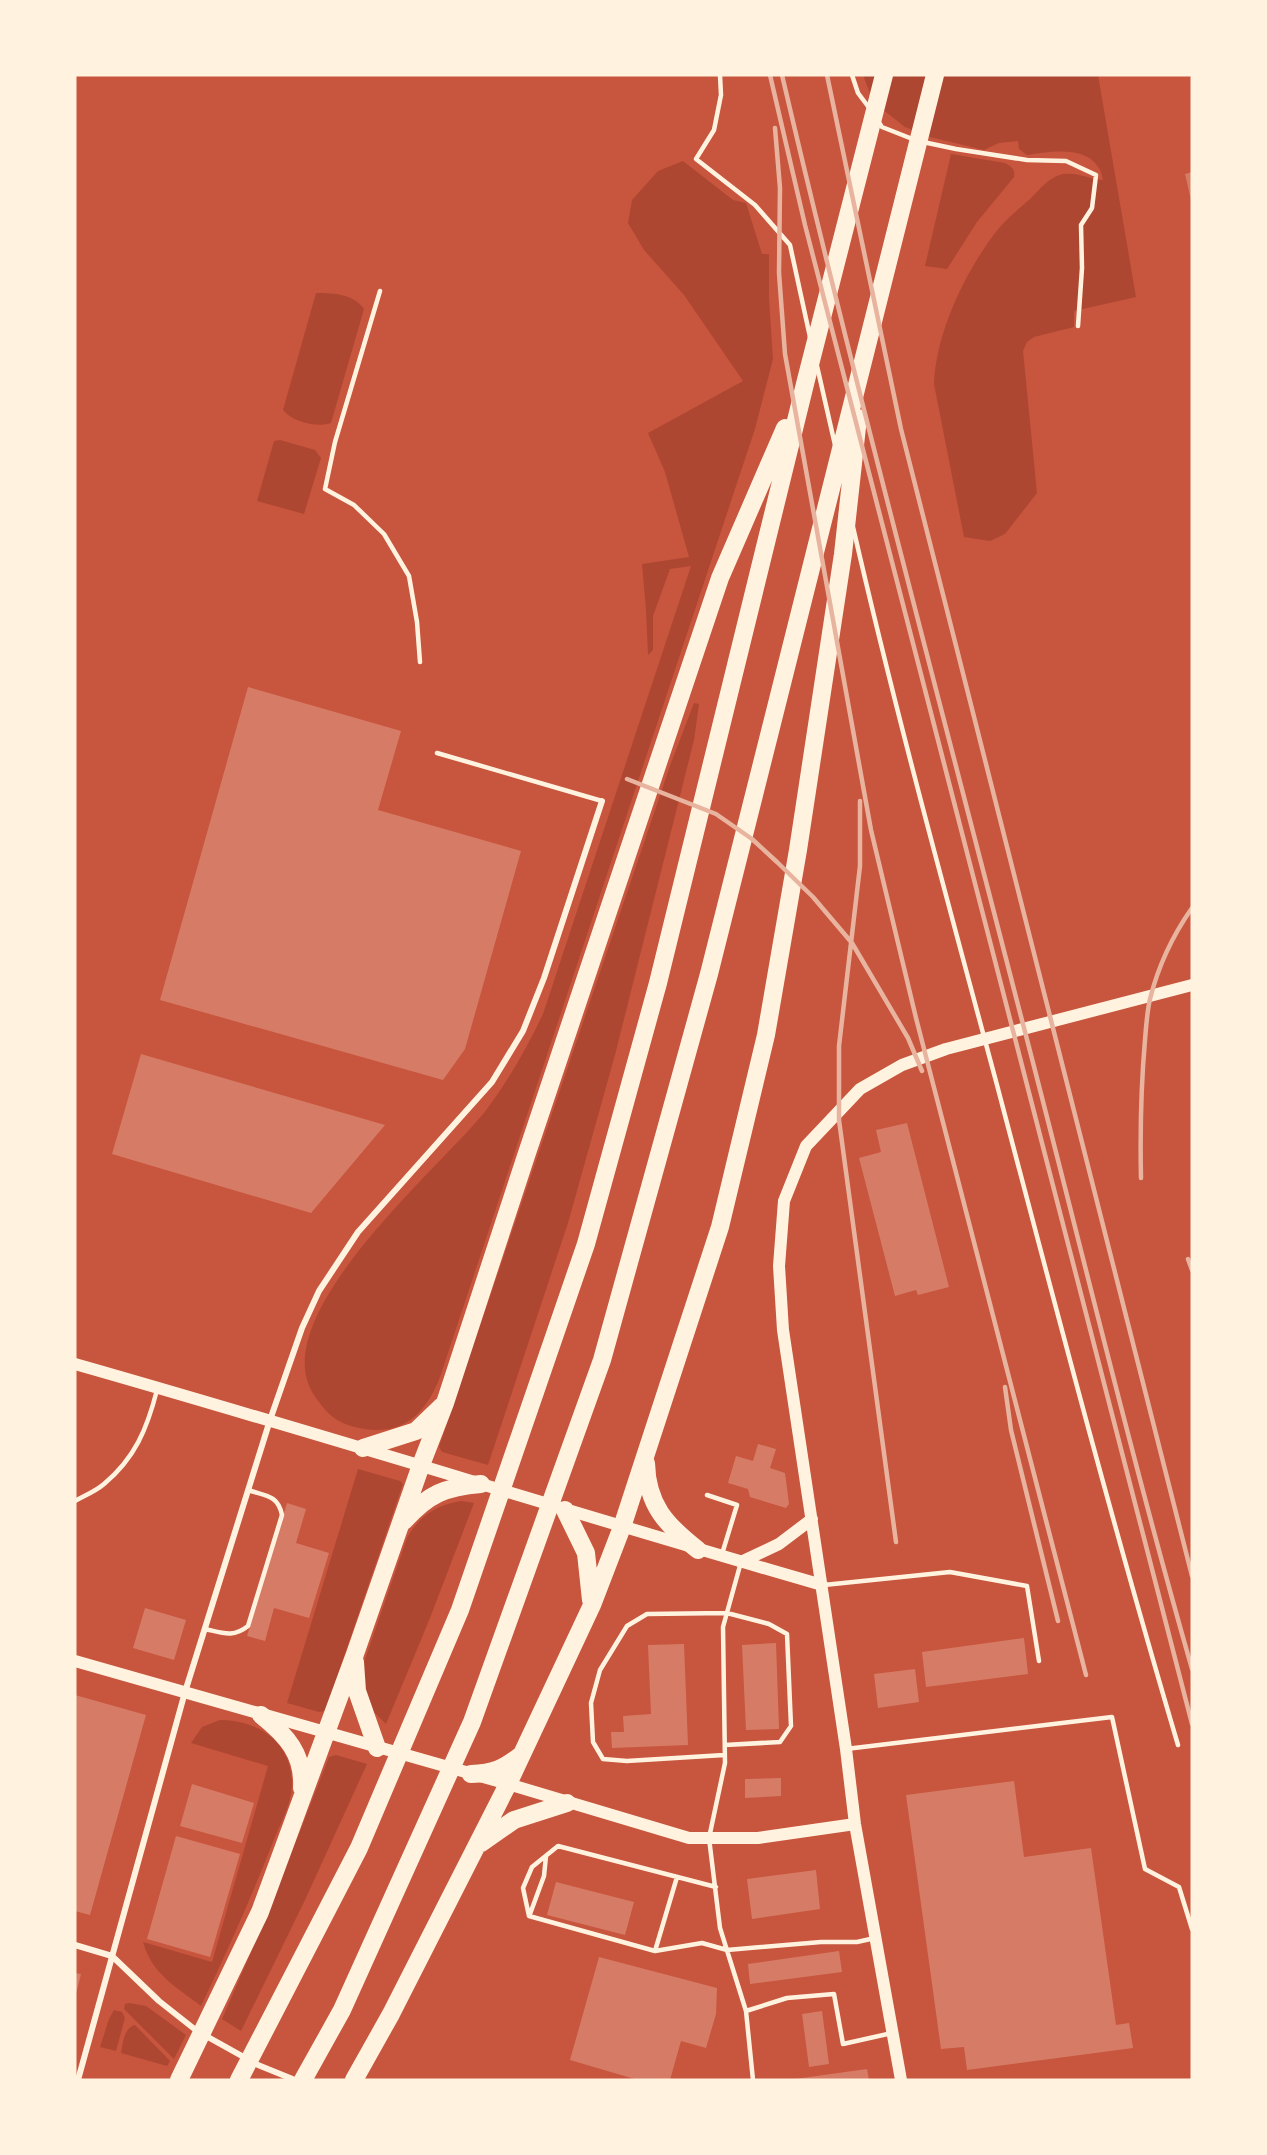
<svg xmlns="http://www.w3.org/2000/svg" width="1267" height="2155" font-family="'Alegreya Sans',sans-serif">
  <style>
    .green { fill: #ae4732 }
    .building { fill: #d67c66 }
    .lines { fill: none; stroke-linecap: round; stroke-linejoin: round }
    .service { stroke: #fff3e0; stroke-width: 4.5 }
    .minor { stroke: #fff3e0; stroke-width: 6 }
    .secondary { stroke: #fff3e0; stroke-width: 12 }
    .motorway { stroke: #fff3e0; stroke-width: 18 }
    .rail { stroke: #e9b49f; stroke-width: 4.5 }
  </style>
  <rect width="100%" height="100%" fill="#c8553d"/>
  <path class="green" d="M 863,75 L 1098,75 L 1136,297 L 1074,311 L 1074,327 L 1034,337 L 1027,342 L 1023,351 L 1037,493 L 1005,534 L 990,541 L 964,537 L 934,384 C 936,331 967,268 999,228 C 1008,217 1020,208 1030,199 C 1039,190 1049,177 1063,174 C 1077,172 1090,179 1103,180 C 1102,176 1101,170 1098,167 C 1085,145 1048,152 1027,155 L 1019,149 L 1018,141 L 999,143 L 984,150 L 930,137 L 905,127 L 882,109 L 870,93 Z
    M 951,154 L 1005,163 C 1012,167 1015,169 1014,177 L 977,222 L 947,269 L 925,266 Z
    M 683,161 L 733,200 L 746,203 L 762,254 L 769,254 L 769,298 L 773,359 L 755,429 L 440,1377 C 423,1421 395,1440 348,1425 C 332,1420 323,1408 314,1395 C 262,1316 444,1165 487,1109 C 509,1079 527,1048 543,1014 L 691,566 L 670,569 L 653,616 L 653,650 L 648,655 L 646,610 L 642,564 L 689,557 L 665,472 L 648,433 L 743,381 L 684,295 L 644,250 L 628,223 L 632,200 L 658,171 Z
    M 316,293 C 334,293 354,294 364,309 L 331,423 C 317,428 293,422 283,410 Z
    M 280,440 L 315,450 L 321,458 L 304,514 L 257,501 L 274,441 Z
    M 694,703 L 699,704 L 694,740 L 615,1055 L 568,1223 L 488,1465 L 442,1452 L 439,1447 L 671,763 Z
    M 358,1469 L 400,1481 L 403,1484 L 326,1709 L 325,1711 L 319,1712 L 287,1703 Z
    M 461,1501 L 474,1503 L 430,1618 L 386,1724 L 373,1711 L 364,1686 L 364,1662 L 407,1538 C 419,1516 436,1505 461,1501 Z
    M 220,1720 C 259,1720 293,1743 292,1786 C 291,1805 280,1824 273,1842 C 251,1898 227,1952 201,2006 C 175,1986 152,1974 143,1942 L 212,1962 L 268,1766 L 191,1743 L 202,1727 Z
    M 336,1755 L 367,1764 L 305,1900 L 241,2031 L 222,2019 L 268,1913 L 329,1757 Z
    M 129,2003 L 146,2006 L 186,2035 L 174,2059 L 124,2009 L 125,2004 Z
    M 114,2010 L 122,2012 L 125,2018 L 116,2051 L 100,2047 L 109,2019 Z
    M 135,2025 L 170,2061 L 167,2066 L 121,2053 C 123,2043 124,2028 135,2025 Z"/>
  <path class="building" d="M 1192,172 L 1192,200 L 1191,200 L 1185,174 Z
    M 248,687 L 401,731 L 378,810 L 521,851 L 465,1049 L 443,1080 L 160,1000 Z
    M 141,1054 L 385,1125 L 311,1213 L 112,1154 Z
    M 907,1123 L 949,1287 L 918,1295 L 916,1290 L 895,1296 L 859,1158 L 881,1152 L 876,1130 Z
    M 758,1444 L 776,1449 L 770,1468 L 785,1473 L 789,1504 L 786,1508 L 750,1497 L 748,1489 L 728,1483 L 736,1456 L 753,1461 Z
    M 287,1503 L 306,1509 L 296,1543 L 329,1553 L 309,1618 L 274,1608 L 265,1641 L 247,1636 Z
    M 145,1608 L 186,1620 L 174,1660 L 133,1648 Z
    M 1024,1638 L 1028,1674 L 926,1687 L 922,1652 Z
    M 776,1643 L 779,1729 L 746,1730 L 742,1645 Z
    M 684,1644 L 688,1745 L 612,1748 L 611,1732 L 624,1732 L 623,1716 L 651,1714 L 648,1645 Z
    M 915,1669 L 919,1702 L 878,1708 L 874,1674 Z
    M 75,1695 L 146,1715 L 90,1915 L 75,1911 Z
    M 781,1778 L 781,1796 L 745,1798 L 745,1779 Z
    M 1014,1781 L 1024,1857 L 1091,1848 L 1116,2025 L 1129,2023 L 1133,2048 L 967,2070 L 964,2047 L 941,2049 L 906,1795 Z
    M 192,1784 L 254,1803 L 242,1843 L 180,1826 Z
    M 176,1836 L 240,1854 L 210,1957 L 147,1939 Z
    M 816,1870 L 820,1909 L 752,1919 L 747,1879 Z
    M 556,1882 L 634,1902 L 625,1935 L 547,1915 Z
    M 839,1951 L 842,1972 L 750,1984 L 748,1964 Z
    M 599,1957 L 717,1988 L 716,2014 L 706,2048 L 681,2041 L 670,2080 L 638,2080 L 570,2060 Z
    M 75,1973 L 81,1974 L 76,1994 L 75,1994 Z
    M 822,2011 L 829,2064 L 809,2067 L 802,2014 Z
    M 867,2069 L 869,2080 L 795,2080 L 795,2079 Z"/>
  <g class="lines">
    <path class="service" d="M 720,75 L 721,95 L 714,130 L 696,159 L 755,205 L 790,245 L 810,337
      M 852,75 L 858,93 L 870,109
      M 878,121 L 882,127 L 915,140
      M 923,142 L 956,149 L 1027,160 L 1066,161 L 1096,175 L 1092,208 L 1081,225 L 1082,268 L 1078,326
      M 380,291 L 335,442 L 325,489 L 354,505 L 384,534 L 409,576 L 417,622 L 420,662
      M 817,366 L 835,445
      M 853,527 C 896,714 947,899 997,1085 C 1055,1305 1113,1526 1178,1745
      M 437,753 L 602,801
      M 707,1495 L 737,1505 L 722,1554
      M 75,1501 C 84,1496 96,1491 104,1484 C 135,1458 147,1429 157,1390
      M 741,1562 L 723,1627 L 725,1763 L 709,1838 L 720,1928 L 746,2011 L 753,2080
      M 824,1585 L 950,1572 L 1027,1586 L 1039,1661
      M 205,1629 C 223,1633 233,1638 248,1626 L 282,1515 C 278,1495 266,1496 248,1490
      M 846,1749 L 1112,1717 L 1145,1869 L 1179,1887 L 1192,1929
      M 724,1755 L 627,1761 L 603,1759 L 593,1742 L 591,1703 L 600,1670 L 627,1626 L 647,1614 L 727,1613 L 769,1624 L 787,1634 L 791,1726 L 780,1742 L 725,1745
      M 716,1887 L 558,1846 L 532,1867 L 523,1888 L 529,1916 L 655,1951 L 702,1943 L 727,1950 L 821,1942 L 857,1942 L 875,1938
      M 530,1914 L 544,1876 L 546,1856
      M 655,1951 L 677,1877
      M 746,2011 L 787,1998 L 834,1994 L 843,2044 L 892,2033"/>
    <path class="minor" d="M 75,1945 L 112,1956 L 159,2001 L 197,2031 L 258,2065 L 295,2080
      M 78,2080 L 185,1692 L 270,1420 L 302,1328 L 319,1291 L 358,1232 L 492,1082 L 523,1031 L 544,978 L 602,801"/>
    <path class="secondary" d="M 75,1364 C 325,1435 572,1513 822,1585
      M 741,1562 L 779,1544 L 812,1519
      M 75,1661 L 508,1784 L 689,1838 L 758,1838 L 855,1824
      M 901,2080 L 855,1824 L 846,1749 L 783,1330 L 779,1266 L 784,1201 L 806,1146 L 860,1089 L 902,1065 L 946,1049 L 1192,985"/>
    <path class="motorway" d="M 363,1448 L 416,1431 L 442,1406
      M 646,1463 C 647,1505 666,1525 698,1550
      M 565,1510 L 586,1553 L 591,1600
      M 404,1521 C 428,1494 445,1487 481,1484
      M 355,1662 L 357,1691 L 377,1748
      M 261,1715 C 286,1735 304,1754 302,1788
      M 471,1774 C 494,1773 503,1769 521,1755
      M 481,1843 L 514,1820 L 567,1803
      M 179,2080 L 260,1912 L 355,1654 L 421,1465 L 445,1403 L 526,1156 L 720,578 L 785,428
      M 239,2080 L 359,1848 L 460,1610 L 586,1244 L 658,983 L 806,380 L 884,75
      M 303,2080 L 342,2010 L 472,1722 L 602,1360 L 709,974 L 935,75
      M 354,2080 L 391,2014 L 508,1784 L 592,1605 L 622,1527 L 720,1227 L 766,1035 L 798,850 L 843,554 L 858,418"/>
    <path class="rail" d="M 770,75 L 805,225 L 1192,1724
      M 782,75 C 855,386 938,695 1018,1005 C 1076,1226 1129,1449 1192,1669
      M 827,75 L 901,429 L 1192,1576
      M 775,128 L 780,188 L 779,273 L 785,354 L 871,830 L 916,1018 L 1086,1675
      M 627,779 L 716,814 L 752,839 L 777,862 L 813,897 L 852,943 L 908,1038 L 922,1071
      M 860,801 L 860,866 L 839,1046 L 839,1120 L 896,1542
      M 1141,1178 C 1140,1132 1141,1086 1145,1040 C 1146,1027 1147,1012 1150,999 C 1158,967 1173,935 1192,908
      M 1188,1259 L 1192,1270
      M 1005,1387 L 1011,1430 L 1058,1621"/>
  </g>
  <rect width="1267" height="2155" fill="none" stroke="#fff3e0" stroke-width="153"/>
</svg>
